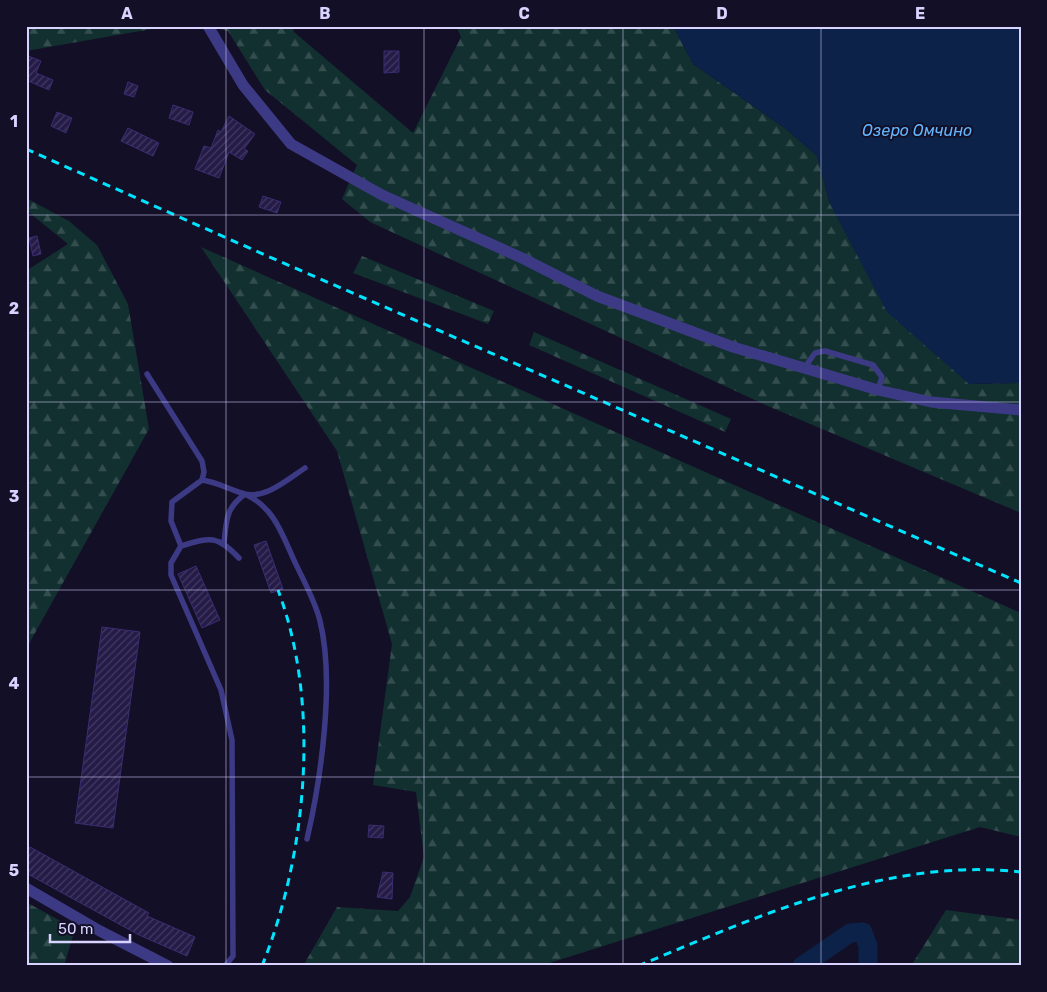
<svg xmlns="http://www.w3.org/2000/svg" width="1047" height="992" font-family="Rubik,sans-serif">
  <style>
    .forest { fill: url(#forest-firs) }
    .water { fill: #0c2248 }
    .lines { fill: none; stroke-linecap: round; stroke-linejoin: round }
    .river { stroke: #0c2248; stroke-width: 19 }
    .building { fill: url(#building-hatch); stroke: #3b2d73 }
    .service { stroke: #3d3a85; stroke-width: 5.5 }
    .minor { stroke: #3d3a85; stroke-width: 11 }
    .rail { stroke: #00e5ff; stroke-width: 3; stroke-dasharray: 8 6; stroke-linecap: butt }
    .grid { fill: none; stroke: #d9d4ff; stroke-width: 1; stroke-opacity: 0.55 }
    .labels { text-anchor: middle; stroke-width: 4; stroke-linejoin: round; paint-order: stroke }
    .water-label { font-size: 16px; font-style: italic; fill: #62b6ff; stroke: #130f26 }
    .neatline { fill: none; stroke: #d9d4ff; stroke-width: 2 }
    .grid-label { font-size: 16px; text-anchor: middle; font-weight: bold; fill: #d9d4ff }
  </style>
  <defs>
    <pattern id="forest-firs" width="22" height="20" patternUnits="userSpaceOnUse" patternTransform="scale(1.25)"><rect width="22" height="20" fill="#12302f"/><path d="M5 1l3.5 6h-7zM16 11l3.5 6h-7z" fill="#344d4e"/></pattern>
    <pattern id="building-hatch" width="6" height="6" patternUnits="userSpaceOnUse" patternTransform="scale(1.25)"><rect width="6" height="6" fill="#241b47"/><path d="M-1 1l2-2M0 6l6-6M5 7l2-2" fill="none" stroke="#433b63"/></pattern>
  </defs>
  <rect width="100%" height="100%" fill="#130f26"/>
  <path class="forest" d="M 26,26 L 169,26 L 26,51 Z
    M 207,26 L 292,26 L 294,32 L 413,133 L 461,37 L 456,26 L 673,26 L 693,64 L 786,129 L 817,156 L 830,204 L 969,384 L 1021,383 L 1021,513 L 770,407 L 370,222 L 342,199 L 357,165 L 265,90 L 228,31 Z
    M 26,198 L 69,221 L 97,245 L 128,304 L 149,429 L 26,649 L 26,271 L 68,244 L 26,210 Z
    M 201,247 L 1021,613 L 1021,837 L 980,827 L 540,966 L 303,966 L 337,907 L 398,911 L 410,897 L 424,857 L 416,792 L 373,785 L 392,644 L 337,451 Z
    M 362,256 L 494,311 L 488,324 L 353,273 Z
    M 534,332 L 731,419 L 725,432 L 529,345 Z
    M 26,902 L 75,929 L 64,966 L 26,966 Z
    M 946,910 L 1021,920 L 1021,966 L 911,966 Z"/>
  <path class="water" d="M 673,26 L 1021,26 L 1021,383 L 969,384 L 887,312 L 830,204 L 817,156 L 786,129 L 693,64 Z"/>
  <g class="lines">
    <path class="river" d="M 802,966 L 850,933 L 863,932 L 868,946 L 868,966"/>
  </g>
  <path class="building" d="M 384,51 L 399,51 L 399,72 L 384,73 Z
    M 26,55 L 41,61 L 36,73 L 53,80 L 49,90 L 26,80 Z
    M 128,82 L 138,86 L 134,97 L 124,94 Z
    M 173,105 L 193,112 L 189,125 L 169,118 Z
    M 57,112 L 72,118 L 66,133 L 51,126 Z
    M 229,116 L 255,134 L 244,149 L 248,151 L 242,160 L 229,152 L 219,178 L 195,169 L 204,146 L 211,148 L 218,130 L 221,132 Z
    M 128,128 L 159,143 L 153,156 L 121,141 Z
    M 263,196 L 281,202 L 277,213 L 259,207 Z
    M 37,236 L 41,254 L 33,256 L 29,238 Z
    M 266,541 L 283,589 L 271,593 L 254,545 Z
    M 196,566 L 220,620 L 202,628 L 178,574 Z
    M 102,627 L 140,632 L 113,828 L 75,823 Z
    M 369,825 L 384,826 L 383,838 L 368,837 Z
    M 30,847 L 149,913 L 147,916 L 195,937 L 187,956 L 139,935 L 26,873 L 26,855 Z
    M 383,872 L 393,873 L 392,899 L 377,897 Z"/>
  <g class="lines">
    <path class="service" d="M 805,367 L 815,353 L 825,351 L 873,365 L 882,377 L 878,390
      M 147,374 L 202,461 L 204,472 L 202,480 L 172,502 L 171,521 L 181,546
      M 202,480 C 217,482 228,489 242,493 C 264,501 288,479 305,468
      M 224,542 C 227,520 225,509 245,494 C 273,507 281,531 293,558 C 302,578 315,600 320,621 C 335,681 321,779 307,839
      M 225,966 L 233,956 L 232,740 L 221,690 L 171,575 L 171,563 L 181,546 C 211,537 217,535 239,558"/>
    <path class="minor" d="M 208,26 L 243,85 L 291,144 L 382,195 L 522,258 L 597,296 L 733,347 L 878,390 L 931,402 L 1021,410
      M 26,888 L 100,931 L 168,966"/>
    <path class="rail" d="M 26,149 L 265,255 L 1021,583
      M 262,966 C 307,854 321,704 278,590
      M 638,966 C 758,916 888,857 1021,872"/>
  </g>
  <path class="grid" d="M 226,26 L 226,966M 424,26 L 424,966M 623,26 L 623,966M 821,26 L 821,966M 26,215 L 1021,215M 26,402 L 1021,402M 26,590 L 1021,590M 26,777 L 1021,777"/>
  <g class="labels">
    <g class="water-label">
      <text x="917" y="136">Озеро Омчино</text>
    </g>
  </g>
  <rect width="1047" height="992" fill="none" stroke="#130f26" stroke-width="55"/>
  <path d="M50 934v8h80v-8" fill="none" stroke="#d9d4ff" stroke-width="2.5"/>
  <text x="58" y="934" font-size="15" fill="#d9d4ff" stroke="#130f26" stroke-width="4" paint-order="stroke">50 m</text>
  <rect x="28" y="28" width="992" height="936" class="neatline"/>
  <g class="grid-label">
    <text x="127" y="19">A</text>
    <text x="325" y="19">B</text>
    <text x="524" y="19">C</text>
    <text x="722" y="19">D</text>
    <text x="920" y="19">E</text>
    <text x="14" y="127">1</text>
    <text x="14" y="314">2</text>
    <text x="14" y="502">3</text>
    <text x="14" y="689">4</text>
    <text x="14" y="876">5</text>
  </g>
</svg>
